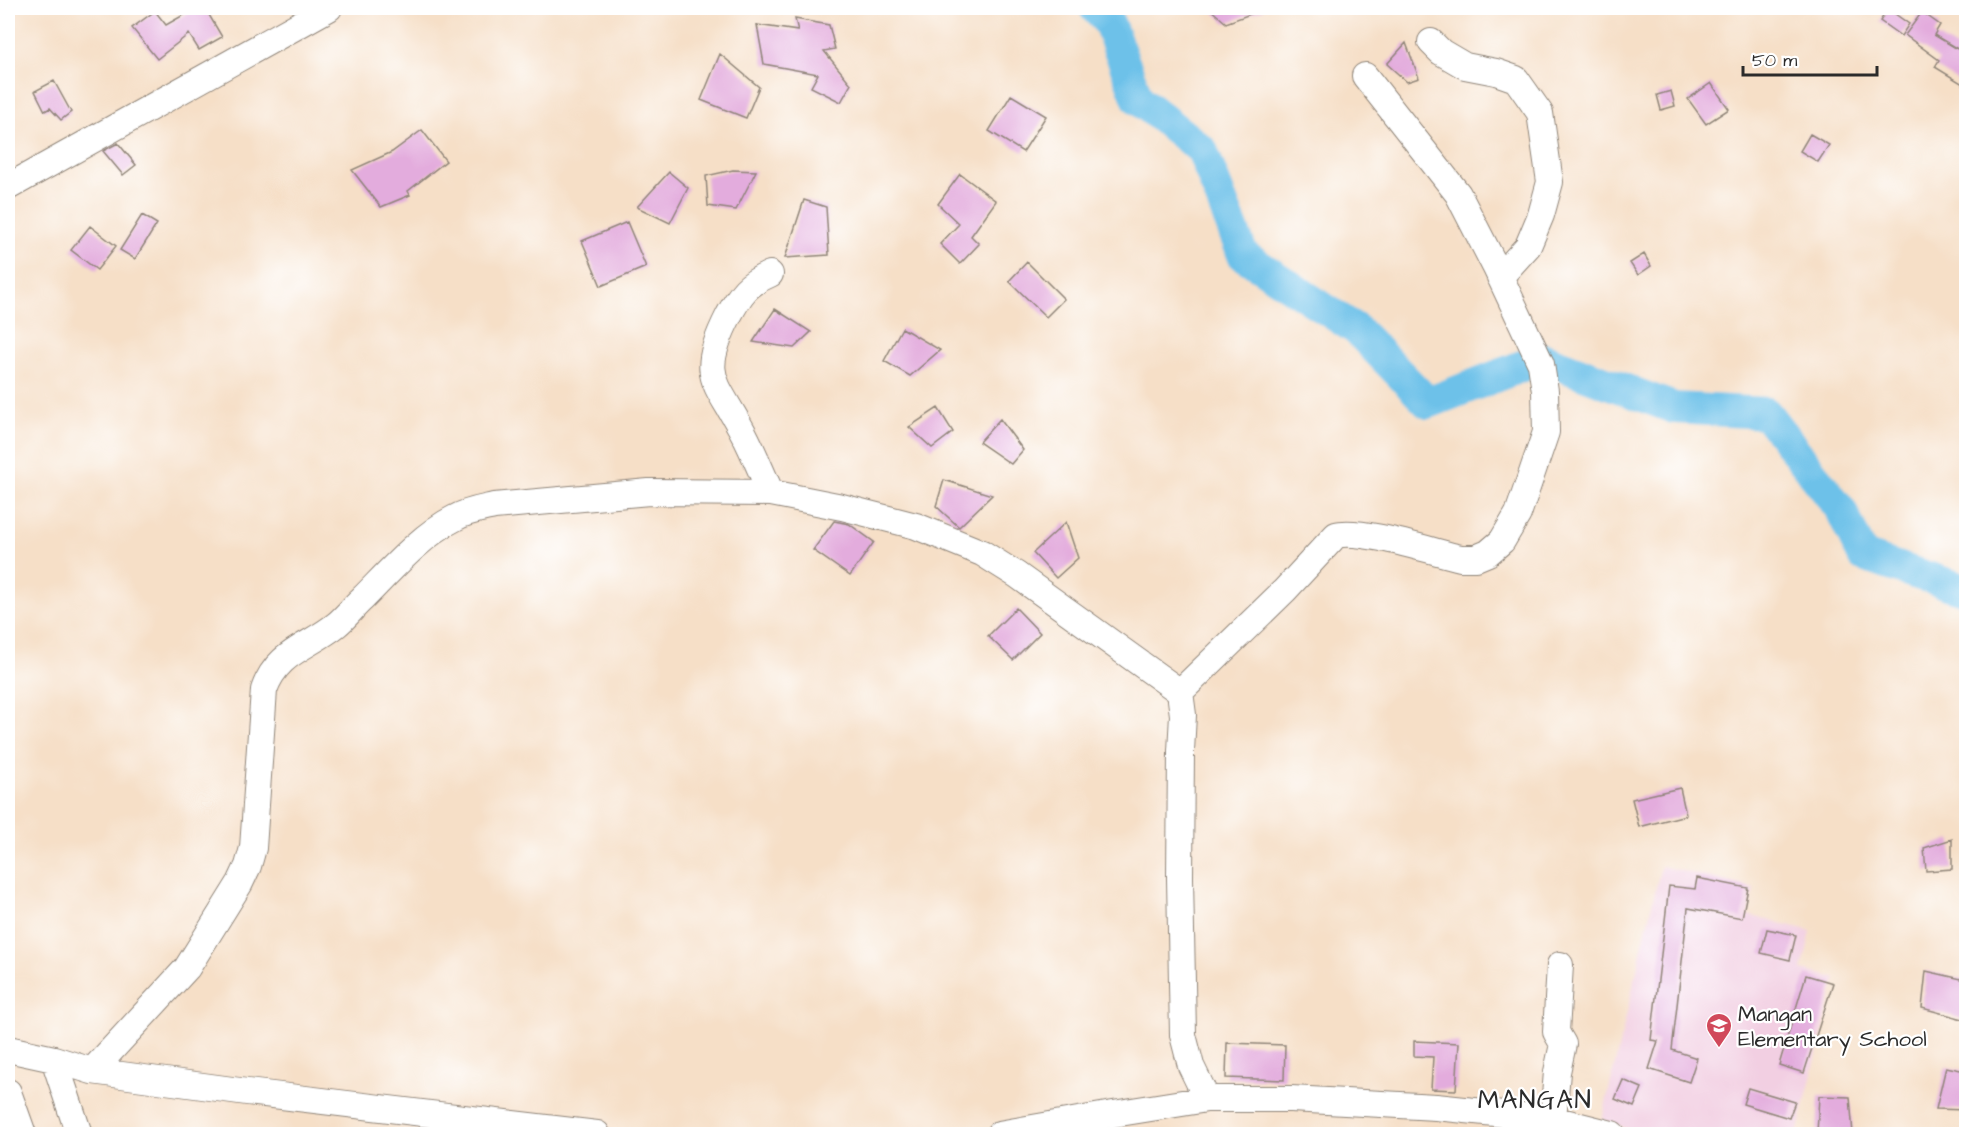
<svg xmlns="http://www.w3.org/2000/svg" width="1974" height="1142" font-family="'Architects Daughter',sans-serif">
  <style>
    .built { fill: #f2cfe2 }
    .lines { fill: none; stroke-linecap: round; stroke-linejoin: round }
    .river { stroke: #6dc1e9; stroke-width: 32 }
    .building { fill: #e3acdd }
    .minor-casing { stroke: #908579; stroke-width: 28 }
    .minor { stroke: #fff; stroke-width: 26 }
    .labels { text-anchor: middle; stroke-width: 4.5; stroke-linejoin: round; paint-order: stroke }
    .poi-label { font-size: 22px; fill: #2b2b2b; stroke: #fff; text-anchor: start }
    .quarter-label { font-size: 26px; letter-spacing: 1.5px; fill: #2b2b2b; stroke: #fff }
  </style>
  <rect width="100%" height="100%" fill="#fff"/>
  <filter id="ink" filterUnits="userSpaceOnUse"><feTurbulence type="fractalNoise" baseFrequency=".0167" numOctaves="2"/><feDisplacementMap in="SourceGraphic" scale="12" xChannelSelector="R" yChannelSelector="G"/><feConvolveMatrix kernelMatrix="1 2 1 2 8 2 1 2 1" color-interpolation-filters="sRGB"/></filter>
  <filter id="wash" filterUnits="userSpaceOnUse"><feTurbulence type="fractalNoise" baseFrequency=".008" numOctaves="4" result="noise"/><feDisplacementMap in="SourceGraphic" scale="24" xChannelSelector="R" yChannelSelector="G"/><feGaussianBlur stdDeviation="1.35" result="paint"/><feColorMatrix in="noise" values="0 0 0 0 0 0 0 0 0 0 0 0 0 0 0 0 0 1.4 0 .05"/><feComposite in="paint" operator="in"/></filter>
  <g filter="url(#wash)">
    <rect width="100%" height="100%" fill="#f6dfc7"/>
    <path class="built" d="M 1661,866 L 1754,888 L 1748,915 L 1811,931 L 1802,970 L 1836,978 L 1797,1134 L 1643,1134 L 1602,1120 Z"/>
    <g class="lines">
      <path class="river" d="M 1095,8 L 1109,23 L 1138,99 L 1202,150 L 1243,255 L 1357,330 L 1428,403 L 1535,361
        M 1544,359 L 1674,408 L 1766,413 L 1841,510 L 1863,556 L 1966,590"/>
    </g>
    <g id="blocks">
      <path class="building" d="M 196,8 L 205,8 L 222,37 L 199,50 L 189,34 L 157,59 L 132,28 L 155,11 L 166,25 Z
        M 1209,8 L 1264,8 L 1264,9 L 1226,23 Z
        M 1888,9 L 1909,24 L 1901,36 L 1880,21 Z
        M 1922,12 L 1940,25 L 1934,35 L 1966,54 L 1966,86 L 1935,67 L 1939,60 L 1905,35 Z
        M 795,19 L 829,25 L 835,49 L 824,51 L 851,84 L 841,102 L 811,87 L 818,74 L 764,64 L 757,25 L 798,31 Z
        M 1406,43 L 1419,78 L 1407,82 L 1387,64 Z
        M 720,54 L 759,87 L 746,118 L 701,100 Z
        M 54,81 L 71,112 L 61,120 L 50,108 L 45,111 L 35,91 Z
        M 1711,83 L 1729,109 L 1706,124 L 1688,99 Z
        M 1671,91 L 1675,106 L 1661,110 L 1657,95 Z
        M 1011,95 L 1046,116 L 1023,152 L 989,131 Z
        M 422,130 L 446,161 L 408,191 L 410,195 L 381,207 L 352,170 L 392,152 Z
        M 1810,134 L 1829,145 L 1818,162 L 1800,151 Z
        M 118,143 L 136,165 L 123,175 L 103,151 Z
        M 733,170 L 756,171 L 736,210 L 708,206 L 706,176 Z
        M 669,172 L 688,188 L 670,223 L 637,207 Z
        M 960,174 L 996,201 L 971,236 L 979,244 L 960,264 L 940,244 L 959,224 L 938,204 Z
        M 804,200 L 826,207 L 829,255 L 785,258 Z
        M 142,215 L 157,224 L 135,259 L 120,250 Z
        M 627,222 L 646,267 L 601,286 L 582,241 Z
        M 90,226 L 116,246 L 97,270 L 71,250 Z
        M 1644,254 L 1651,266 L 1638,275 L 1630,263 Z
        M 1027,262 L 1064,299 L 1046,317 L 1009,281 Z
        M 775,309 L 811,332 L 794,348 L 753,342 Z
        M 902,328 L 940,350 L 910,376 L 884,361 Z
        M 938,408 L 953,432 L 932,448 L 909,427 Z
        M 1000,419 L 1023,450 L 1011,464 L 979,442 Z
        M 944,480 L 992,495 L 959,527 L 936,506 Z
        M 834,521 L 849,524 L 874,542 L 850,576 L 813,550 Z
        M 1066,522 L 1078,558 L 1056,578 L 1033,553 Z
        M 1016,608 L 1040,633 L 1013,660 L 988,636 Z
        M 1680,788 L 1686,815 L 1639,827 L 1632,799 Z
        M 1952,839 L 1952,869 L 1926,871 L 1924,848 Z
        M 1697,878 L 1748,888 L 1742,918 L 1688,908 L 1672,1050 L 1697,1058 L 1689,1082 L 1649,1069 L 1658,1041 L 1651,1040 L 1669,886 L 1695,889 Z
        M 1767,929 L 1796,935 L 1790,960 L 1761,953 Z
        M 1926,971 L 1966,980 L 1966,1010 L 1963,1019 L 1922,1008 Z
        M 1806,975 L 1833,983 L 1804,1073 L 1779,1065 Z
        M 1414,1041 L 1459,1043 L 1456,1090 L 1431,1089 L 1433,1057 L 1414,1056 Z
        M 1227,1043 L 1285,1045 L 1284,1080 L 1226,1078 Z
        M 1946,1067 L 1966,1071 L 1966,1110 L 1936,1109 Z
        M 1623,1080 L 1642,1088 L 1634,1107 L 1615,1099 Z
        M 1748,1088 L 1795,1102 L 1789,1118 L 1743,1104 Z
        M 1819,1096 L 1850,1097 L 1853,1134 L 1817,1134 Z"/>
    </g>
  </g>
  <g filter="url(#ink)">
    <use href="#blocks" fill-opacity="0" stroke="#908579" stroke-width="1.5"/>
    <g class="lines">
      <defs>
        <path id="minor" d="M 1431,42 L 1441,52 L 1465,66 L 1496,72 L 1516,79 L 1540,113 L 1550,182 L 1541,215 L 1528,246 L 1500,277
          M 8,187 L 329,8
          M 770,274 C 747,284 741,293 729,315 C 697,378 716,380 744,434 C 754,453 762,474 771,493
          M 1180,692 L 1285,590 L 1336,535 C 1360,528 1434,552 1461,558 L 1476,558 L 1488,553 L 1502,541 L 1518,514 L 1546,432 L 1545,391 L 1541,364 L 1496,268 L 1458,194 L 1365,76
          M 8,1049 L 54,1059 L 92,1071 L 247,1092 L 597,1134
          M 54,1059 L 79,1134
          M 92,1071 L 187,968 L 240,883 L 248,866 L 253,848 L 264,690 C 277,652 307,648 336,625 C 346,617 353,607 362,599 C 389,572 421,535 455,518 C 467,511 481,509 494,506 L 649,492 L 771,493 L 842,507 L 916,526 L 982,553 L 1017,575 L 1180,692 L 1183,715 L 1181,751 L 1180,878 L 1183,1035 L 1191,1066 L 1207,1099
          M 8,1092 L 23,1134
          M 1553,1119 L 1557,1072 L 1563,1044 L 1556,1032 L 1560,965
          M 999,1134 L 1107,1115 L 1207,1099 L 1291,1099 L 1436,1107 L 1553,1119 L 1612,1134"/>
      </defs>
      <use href="#minor" class="minor-casing"/>
      <use href="#minor" class="minor"/>
    </g>
  </g>
  <defs>
    <symbol id="school-pin" viewBox="-11 -11 22 30"><path d="M0 17L-7.5 6A9.5 9.5 0 1 1 7.5 6Z" fill="#d1495b" stroke="#fff"/><path d="M0-5L7-2L0 1L-7-2ZM-4 1L0 2.5L4 1V4Q0 6-4 4Z" fill="#fff"/></symbol>
  </defs>
  <g fill-rule="evenodd">
    <use href="#school-pin" x="1704" y="1011" width="30" height="40"/>
  </g>
  <g class="labels">
    <g class="poi-label">
      <text x="1738" y="1021">Mangan<tspan x="1738" dy="25">Elementary School</tspan></text>
    </g>
    <g class="quarter-label">
      <text x="1535" y="1108">MANGAN</text>
    </g>
  </g>
  <rect width="1974" height="1142" fill="none" stroke="#fff" stroke-width="30"/>
  <path d="M1743 66v9h134v-9" fill="none" stroke="#2b2b2b" stroke-width="3"/>
  <text x="1752" y="66" font-size="18" fill="#2b2b2b" stroke="#ffffff" stroke-width="4.5" paint-order="stroke">50 m</text>
</svg>
